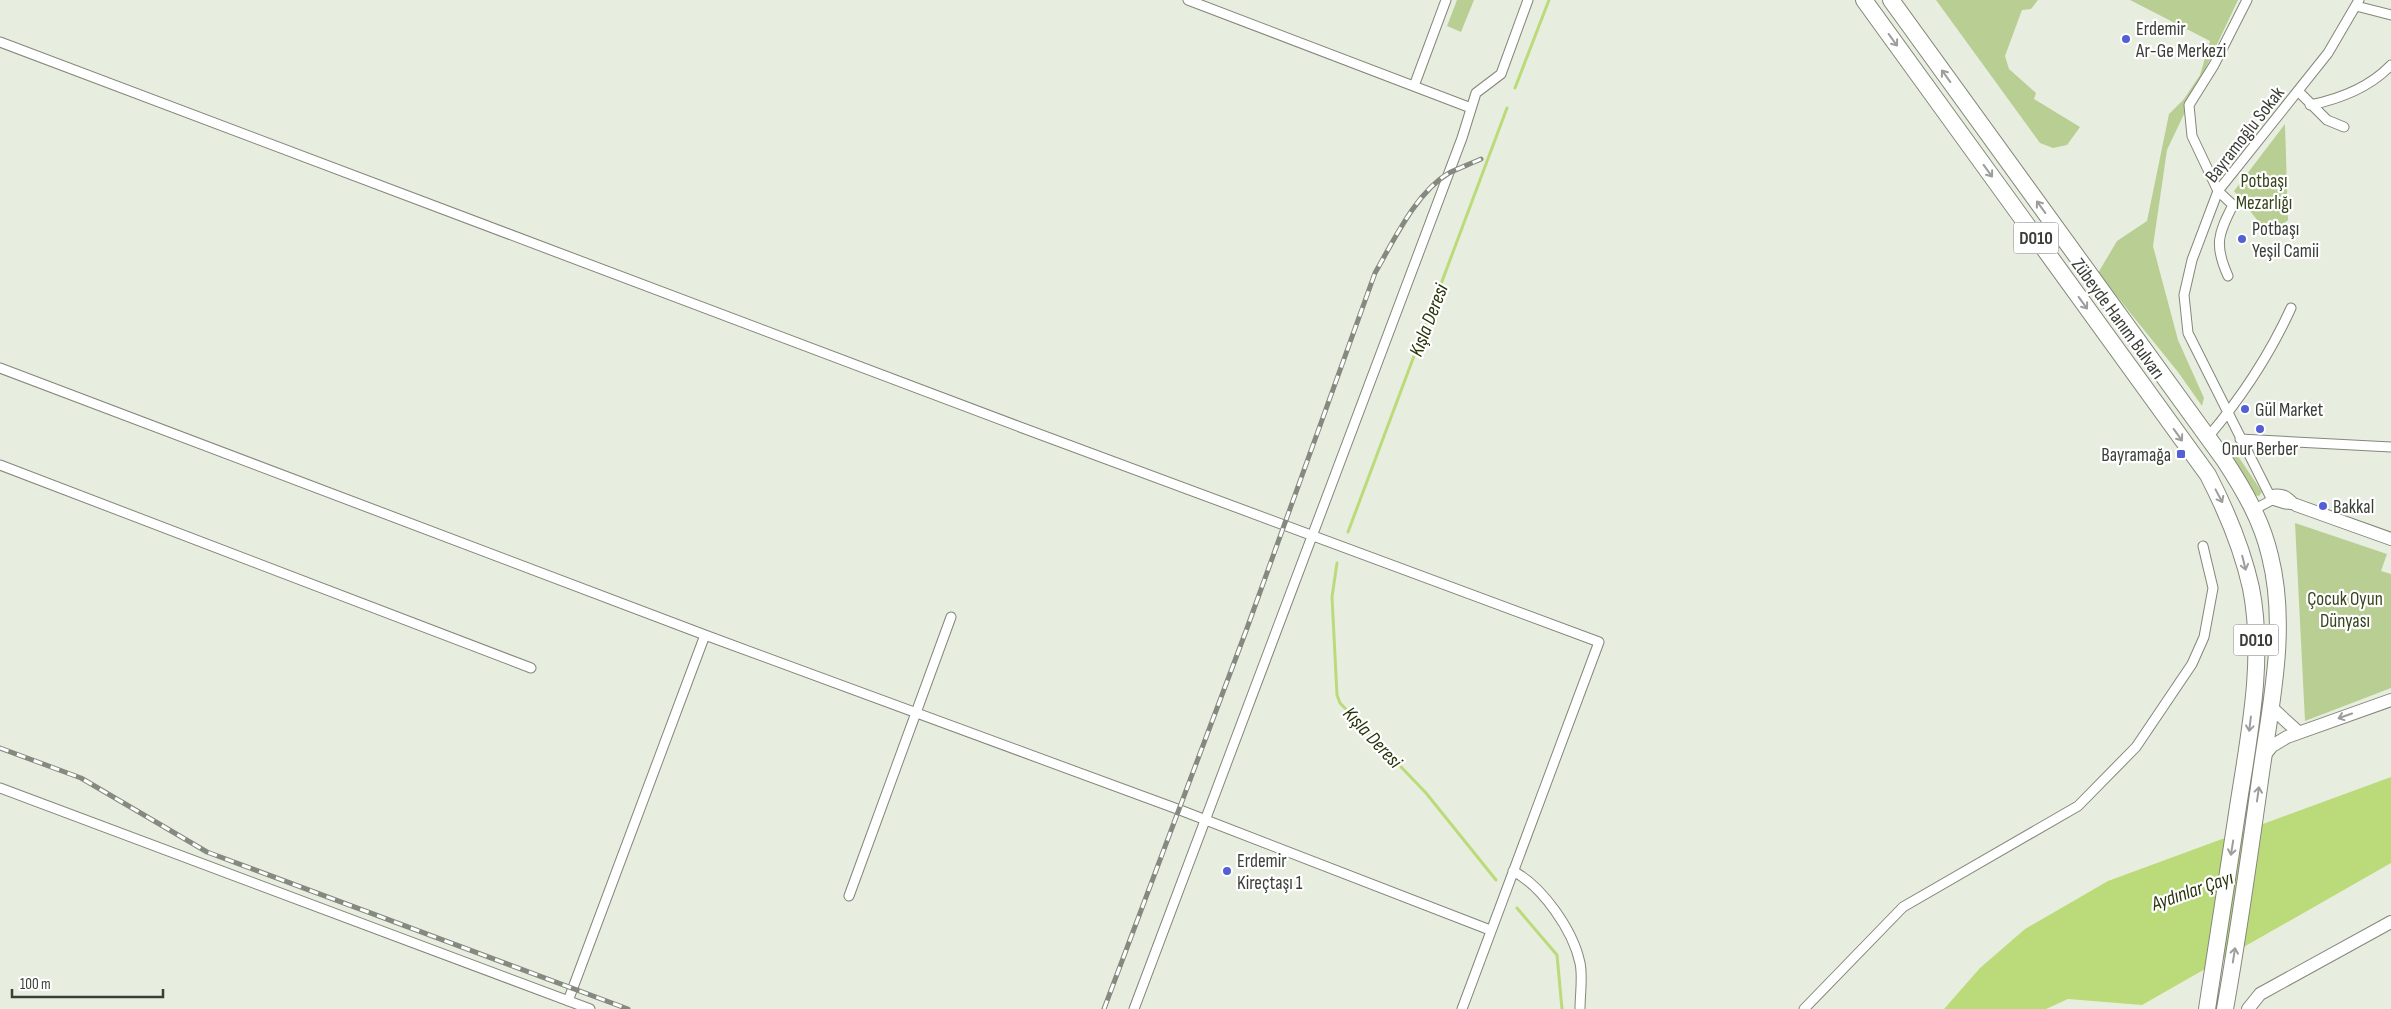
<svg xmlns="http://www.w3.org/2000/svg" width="2391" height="1009" font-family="'Sofia Sans Condensed',sans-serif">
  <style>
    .green { fill: #b9ce93 }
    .water { fill: #bbdb7a }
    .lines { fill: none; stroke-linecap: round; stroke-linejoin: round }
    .stream { stroke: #bbdb7a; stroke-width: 3 }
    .street-casing { stroke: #828779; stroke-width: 11 }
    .secondary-casing { stroke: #828779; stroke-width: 14 }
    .highway-casing { stroke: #828779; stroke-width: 18 }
    .street { stroke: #fff; stroke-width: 9 }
    .secondary { stroke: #fff; stroke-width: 12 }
    .highway { stroke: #fff; stroke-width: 16 }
    .rail-casing { stroke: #858a80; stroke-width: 5 }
    .rail { stroke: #fff; stroke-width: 3; stroke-dasharray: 9; stroke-linecap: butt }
    .oneway { stroke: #9d9e9c }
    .poi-dot { fill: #525fd5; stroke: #fff; stroke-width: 2 }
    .labels { text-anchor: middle; stroke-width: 4.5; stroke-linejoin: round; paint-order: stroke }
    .shield { fill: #fff; stroke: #767874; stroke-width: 1 }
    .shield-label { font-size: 18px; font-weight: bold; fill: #3b3e38 }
    .poi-label { font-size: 19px; fill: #3b3e38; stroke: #fff; text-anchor: start }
    .street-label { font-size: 19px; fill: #3b3e38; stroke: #fff }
    .park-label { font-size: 19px; fill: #36431b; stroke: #fff }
    .water-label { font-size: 20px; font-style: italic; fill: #29350c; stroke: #fff }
  </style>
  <rect width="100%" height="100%" fill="#e8eedf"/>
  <path class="green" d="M 1457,0 L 1474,0 L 1461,32 L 1447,26 Z
    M 1936,0 L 2038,0 L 2031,9 L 2022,10 L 2005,56 L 2009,69 L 2036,93 L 2034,99 L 2080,127 L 2067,145 L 2053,148 L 2040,143 Z
    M 2130,0 L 2238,0 L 2167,150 L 2153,246 L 2178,340 L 2204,398 L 2202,406 L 2178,372 L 2098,273 L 2117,241 L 2147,221 L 2169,114 L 2184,99 L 2200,75 L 2210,41 Z
    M 2285,124 L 2288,220 L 2270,236 L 2234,191 Z
    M 2228,441 L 2262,492 L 2259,496 L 2254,495 L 2221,445 Z
    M 2295,523 L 2387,554 L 2381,571 L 2391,574 L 2391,688 L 2305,721 Z"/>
  <path class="water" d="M 2391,777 L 2391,863 L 2142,1005 L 2068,999 L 2046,1009 L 1944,1009 L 1980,968 L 2025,929 L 2108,881 Z"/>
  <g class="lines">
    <path class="stream" d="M 1515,88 L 1549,0
      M 1348,532 L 1507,108
      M 1337,563 L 1332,597 L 1337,695 L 1340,703 L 1426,793 L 1496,880
      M 1517,908 L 1557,955 L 1562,1009"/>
    <defs>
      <path id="street" d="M 1188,0 L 1471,108
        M 2356,6 L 2391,15
        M 0,42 L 1020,427 L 1599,642 L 1462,1009
        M 1414,86 L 1446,0
        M 2298,91 L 2327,120 L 2344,127
        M 2310,105 C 2339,99 2370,87 2391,65
        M 2228,276 C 2214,245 2218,234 2233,205 L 2218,191 L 2192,136 L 2189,105 L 2214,65 L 2247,0
        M 0,368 L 705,635
        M 2208,437 C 2241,398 2270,354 2291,308
        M 2240,439 L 2391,447
        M 0,465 L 531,668
        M 2270,495 C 2282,492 2287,495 2296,505
        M 2296,505 L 2285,504 L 2272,500 L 2188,333 L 2184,295 L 2192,260 L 2218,191 L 2328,53 L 2359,0
        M 2253,510 L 2272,500
        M 0,788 L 590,1009
        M 1513,871 C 1542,886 1573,930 1580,963 C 1583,977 1580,994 1580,1009
        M 849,896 L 951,617
        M 568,1001 L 705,635 L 1180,810 L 1490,930
        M 1134,1009 L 1462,138 L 1476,93 L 1501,74 L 1528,0
        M 1804,1009 L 1903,907 L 2078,806 L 2136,747 L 2192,664 L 2204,637 L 2213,588 L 2203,546"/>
      <path id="secondary" d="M 2296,505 L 2391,539
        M 2272,708 L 2298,732
        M 2263,757 L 2272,746 L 2287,737 L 2391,700
        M 2248,1009 L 2260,994 L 2391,922"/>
      <path id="highway" d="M 1864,0 L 2208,475 C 2227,512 2242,547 2251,588 C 2265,659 2249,736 2238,807 C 2228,874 2217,941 2207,1009
        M 1891,0 L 2225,461 C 2244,490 2262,521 2270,556 C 2288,627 2271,703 2261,773 C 2250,852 2239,931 2225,1009"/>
    </defs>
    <use href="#street" class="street-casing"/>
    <use href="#secondary" class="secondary-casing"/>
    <use href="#highway" class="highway-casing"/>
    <use href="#street" class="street"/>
    <use href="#secondary" class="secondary"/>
    <use href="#highway" class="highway"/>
    <defs>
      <path id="rail" d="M 0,748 L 81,778 L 207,852 L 628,1009
        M 1104,1009 L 1246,631 L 1375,273 C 1393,242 1416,192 1449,173 C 1459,168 1470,164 1481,159"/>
    </defs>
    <use href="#rail" class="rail-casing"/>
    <use href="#rail" class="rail"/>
  </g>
  <defs><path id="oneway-shaft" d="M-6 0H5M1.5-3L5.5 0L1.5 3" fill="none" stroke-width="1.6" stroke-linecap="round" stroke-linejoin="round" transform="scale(1.25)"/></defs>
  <g class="oneway">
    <use href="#oneway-shaft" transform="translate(1893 40) rotate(54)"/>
    <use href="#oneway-shaft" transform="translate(1946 76) rotate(-126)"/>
    <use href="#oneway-shaft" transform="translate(1988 171) rotate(54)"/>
    <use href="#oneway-shaft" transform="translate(2041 207) rotate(-126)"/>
    <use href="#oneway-shaft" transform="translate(2083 303) rotate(54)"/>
    <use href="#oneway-shaft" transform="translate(2178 435) rotate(54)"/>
    <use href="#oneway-shaft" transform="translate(2219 496) rotate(62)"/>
    <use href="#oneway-shaft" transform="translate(2244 563) rotate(76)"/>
    <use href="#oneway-shaft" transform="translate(2345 716) rotate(161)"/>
    <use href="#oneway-shaft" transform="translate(2250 724) rotate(97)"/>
    <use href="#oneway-shaft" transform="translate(2258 794) rotate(-82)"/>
    <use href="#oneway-shaft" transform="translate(2232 848) rotate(99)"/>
    <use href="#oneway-shaft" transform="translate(2234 955) rotate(-81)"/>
  </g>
  <g class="poi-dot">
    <circle cx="2126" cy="39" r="5"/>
    <circle cx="2242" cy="239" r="5"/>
    <circle cx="2245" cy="409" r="5"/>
    <circle cx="2260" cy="429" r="5"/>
    <rect x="2176" y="449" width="10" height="10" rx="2.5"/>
    <circle cx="2323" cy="506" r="5"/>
    <circle cx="1227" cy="871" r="5"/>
  </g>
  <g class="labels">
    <g class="shield">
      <rect x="2013.5" y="222.5" width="45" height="31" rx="4"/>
      <rect x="2233.5" y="624.5" width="45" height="31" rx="4"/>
    </g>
    <g class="shield-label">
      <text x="2036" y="244">D010</text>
      <text x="2256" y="646">D010</text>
    </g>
    <g class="poi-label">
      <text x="2136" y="35">Erdemir<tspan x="2136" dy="22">Ar-Ge Merkezi</tspan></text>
      <text x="2252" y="235">Potbaşı<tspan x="2252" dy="22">Yeşil Camii</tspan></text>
      <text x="2255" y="416">Gül Market</text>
      <text x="2260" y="455" text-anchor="middle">Onur Berber</text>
      <text x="2171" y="461" text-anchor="end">Bayramağa</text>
      <text x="2333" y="513">Bakkal</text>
      <text x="1237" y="867">Erdemir<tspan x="1237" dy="22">Kireçtaşı 1</tspan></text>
    </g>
    <g class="street-label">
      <text transform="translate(2244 134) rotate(-52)" y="7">Bayramoğlu Sokak</text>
      <text transform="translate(2119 318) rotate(54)" y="7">Zübeyde Hanım Bulvarı</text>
    </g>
    <g class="park-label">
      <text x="2264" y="187">Potbaşı<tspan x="2264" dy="22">Mezarlığı</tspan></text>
      <text x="2345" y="605">Çocuk Oyun<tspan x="2345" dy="22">Dünyası</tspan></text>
    </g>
    <g class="water-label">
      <text transform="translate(1428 320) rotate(-69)" y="7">Kışla Deresi</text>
      <text transform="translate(1373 737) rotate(47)" y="7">Kışla Deresi</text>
      <text transform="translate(2192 890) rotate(-19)" y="7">Aydınlar Çayı</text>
    </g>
  </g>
  <path d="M12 989v8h151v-8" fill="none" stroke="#3b3e38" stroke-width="2.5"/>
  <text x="20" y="989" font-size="15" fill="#3b3e38" stroke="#ffffff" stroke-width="4" paint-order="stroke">100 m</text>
</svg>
